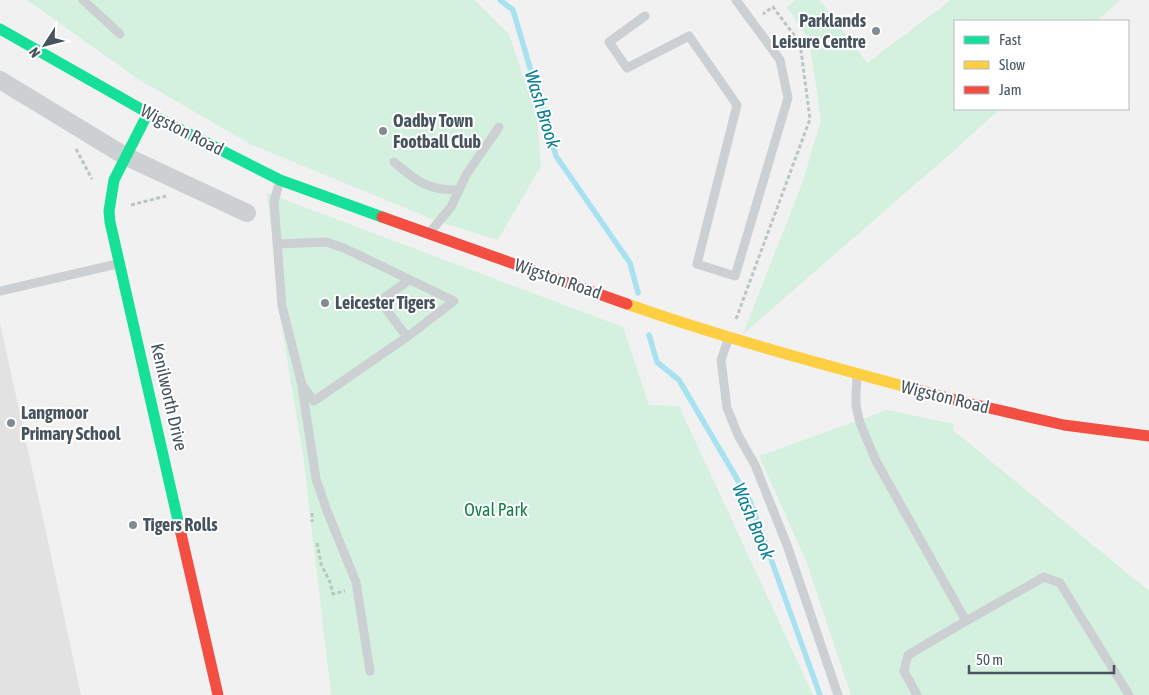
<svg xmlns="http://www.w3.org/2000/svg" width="1149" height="695" font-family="'Asap Condensed',sans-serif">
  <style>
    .education { fill: #e3e2e3 }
    .green { fill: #d4f1df }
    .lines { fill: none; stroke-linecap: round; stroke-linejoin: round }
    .stream { stroke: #a8e2f0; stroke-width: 5.5 }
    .path { stroke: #bac6c2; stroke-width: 3; stroke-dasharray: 4 2.5; stroke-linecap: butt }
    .lane { stroke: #ccd0d2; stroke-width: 9 }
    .street { stroke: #ccd0d2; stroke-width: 18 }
    .fast { stroke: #16e098; stroke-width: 11 }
    .slow { stroke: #ffcf43; stroke-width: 11 }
    .jam { stroke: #f24e42; stroke-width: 11 }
    .poi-dot { fill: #828b91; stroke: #fff; stroke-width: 2 }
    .labels { text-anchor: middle; stroke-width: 4; stroke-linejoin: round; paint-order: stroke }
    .poi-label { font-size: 18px; font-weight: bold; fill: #47545e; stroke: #fff; text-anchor: start }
    .street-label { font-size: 18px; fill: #47545e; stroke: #fff }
    .park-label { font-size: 18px; fill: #148248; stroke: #fff }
    .water-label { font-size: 19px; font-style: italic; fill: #097e98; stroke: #fff }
  </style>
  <rect width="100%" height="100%" fill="#f1f1f1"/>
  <path class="education" d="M 0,323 L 44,523 L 81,695 L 0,695 Z"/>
  <path class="green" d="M 27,0 L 475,0 L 509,34 L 537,118 L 541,166 L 498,240 L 437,221 L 250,144 L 138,79 Z
    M 796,0 L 820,0 L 867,63 L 951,0 L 1120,0 L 1097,21 L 955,21 L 955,109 L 1000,109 L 949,155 L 743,334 L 803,181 L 821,120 L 809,40 L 787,7 Z
    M 267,193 L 623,327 L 649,405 L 679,406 L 813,695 L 331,695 L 304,462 L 279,310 L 276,271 Z
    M 887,410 L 954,424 L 953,430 L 1149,591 L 1149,695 L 851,695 L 807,563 L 759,456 Z"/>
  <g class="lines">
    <path class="stream" d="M 500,0 L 513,10 L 556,156 L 630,263 L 638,293
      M 649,335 L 657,362 L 679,380 L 750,501 L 820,695"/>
    <path class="path" d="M 76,149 L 92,179
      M 131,205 L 166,196
      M 736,319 L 810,119 L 800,43 L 773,7 L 763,14
      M 312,513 L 312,522
      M 317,543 L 321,564 L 330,582 L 333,594 L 345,591"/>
    <path class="lane" d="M 83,0 L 120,34
      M 645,16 L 609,42 L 627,68 L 689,36 L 737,105 L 697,264 L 735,276 L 788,98 L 780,60 L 736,0
      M 394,162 C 417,182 428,190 458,190
      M 430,232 L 451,207 L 466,175 L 499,127
      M 277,244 L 326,242 L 344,248 L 454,301 L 407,337 L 314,401 L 302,385 L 282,306 L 274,202 L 280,180
      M 0,291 L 117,264
      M 407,337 L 380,301 L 409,280
      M 728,340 L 721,360 L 727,408 L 738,435 L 755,465 L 787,545 L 838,695
      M 857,375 L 856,394 L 856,406 L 860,423 L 876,461 L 966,621
      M 302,387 L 316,479 L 327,511 L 356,582 L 370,671
      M 917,695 L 904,671 L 908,655 L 966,621 L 1044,577 L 1060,583 L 1129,695"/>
    <path class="street" d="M 0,80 L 125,156 L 247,213"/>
    <path class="fast" d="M 0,29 L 148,113 L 280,180 L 382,217
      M 148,113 L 114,180 L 109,211 L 110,222 L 179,525"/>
    <path class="slow" d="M 627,304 C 721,337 817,363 914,389"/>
    <path class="jam" d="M 382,217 L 627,304
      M 914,389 L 959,401 L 1064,425 L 1149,436
      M 179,525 L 218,695"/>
  </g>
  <g class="poi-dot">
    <circle cx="876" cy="31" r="5"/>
    <circle cx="383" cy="131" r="5"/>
    <circle cx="325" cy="303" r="5"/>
    <circle cx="11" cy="423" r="5"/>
    <circle cx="133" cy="525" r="5"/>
  </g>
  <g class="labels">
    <g class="poi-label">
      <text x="866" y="27" text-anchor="end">Parklands<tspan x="866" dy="21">Leisure Centre</tspan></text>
      <text x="393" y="127">Oadby Town<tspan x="393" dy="21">Football Club</tspan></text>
      <text x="335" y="309">Leicester Tigers</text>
      <text x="21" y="419">Langmoor<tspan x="21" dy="21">Primary School</tspan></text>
      <text x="143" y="531">Tigers Rolls</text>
    </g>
    <g class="street-label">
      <text transform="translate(182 130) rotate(27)" y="6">Wigston Road</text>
      <text transform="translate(558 279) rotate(19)" y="6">Wigston Road</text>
      <text transform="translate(169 397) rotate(77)" y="6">Kenilworth Drive</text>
      <text transform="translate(945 397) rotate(14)" y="6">Wigston Road</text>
    </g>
    <g class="park-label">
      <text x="496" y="516">Oval Park</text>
    </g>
    <g class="water-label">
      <text transform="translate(543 109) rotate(73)" y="7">Wash Brook</text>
      <text transform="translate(754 521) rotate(67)" y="7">Wash Brook</text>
    </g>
  </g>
  <rect x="954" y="20" width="175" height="90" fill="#ffffff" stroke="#b5bbbf"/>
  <rect x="964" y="36" width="25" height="8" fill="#16e098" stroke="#b5bbbf"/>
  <text x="999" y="45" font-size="15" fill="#47545e">Fast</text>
  <rect x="964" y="61" width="25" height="8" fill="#ffcf43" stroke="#b5bbbf"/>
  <text x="999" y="70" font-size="15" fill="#47545e">Slow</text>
  <rect x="964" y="86" width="25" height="8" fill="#f24e42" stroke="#b5bbbf"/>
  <text x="999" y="95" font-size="15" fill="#47545e">Jam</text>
  <g transform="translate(45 45) rotate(234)" stroke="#ffffff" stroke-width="4" paint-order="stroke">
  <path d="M0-4L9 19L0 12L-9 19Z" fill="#47545e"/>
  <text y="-8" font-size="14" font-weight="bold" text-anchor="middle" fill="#47545e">N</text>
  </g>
  <path d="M969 665v8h145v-8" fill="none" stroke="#47545e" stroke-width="2.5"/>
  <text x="976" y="665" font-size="15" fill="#47545e" stroke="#ffffff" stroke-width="4" paint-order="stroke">50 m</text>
</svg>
